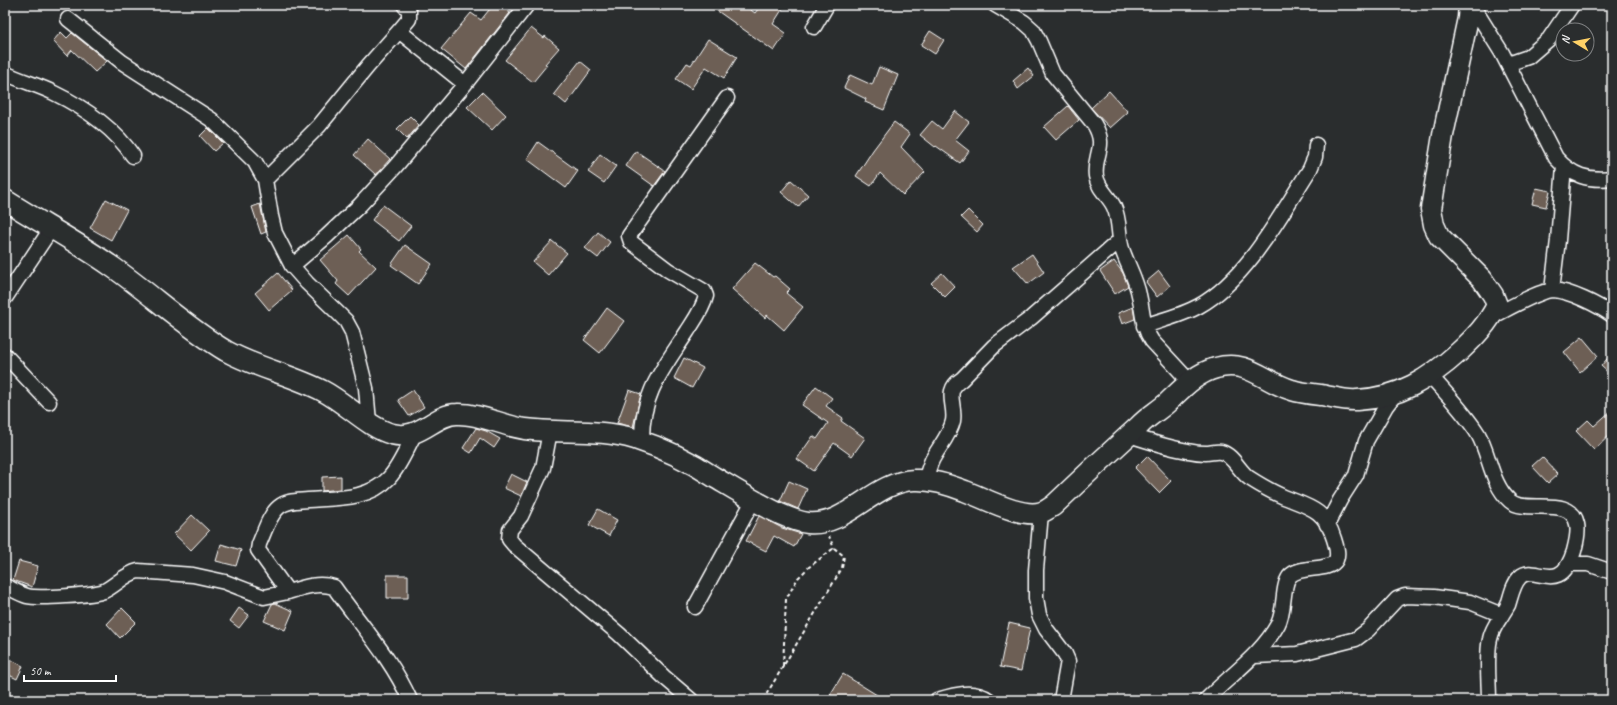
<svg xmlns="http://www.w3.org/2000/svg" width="1617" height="705" font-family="Caveat,sans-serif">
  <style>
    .building { fill: #6d5f54; stroke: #fff }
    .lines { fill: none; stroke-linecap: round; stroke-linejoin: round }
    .street-casing { stroke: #fff; stroke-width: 17 }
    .secondary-casing { stroke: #fff; stroke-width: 23 }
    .path { stroke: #fff; stroke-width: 2; stroke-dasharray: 4 3; stroke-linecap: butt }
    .street { stroke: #2a2d2e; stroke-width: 14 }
    .secondary { stroke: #2a2d2e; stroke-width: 20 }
  </style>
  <rect width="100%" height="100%" fill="#2a2d2e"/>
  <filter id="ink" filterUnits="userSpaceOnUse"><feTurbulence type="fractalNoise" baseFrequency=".025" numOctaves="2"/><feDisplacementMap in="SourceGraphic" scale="8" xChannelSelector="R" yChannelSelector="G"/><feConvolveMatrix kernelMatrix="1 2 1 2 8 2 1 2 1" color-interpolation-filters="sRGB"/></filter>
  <g filter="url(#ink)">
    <path class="building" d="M 493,5 L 500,5 L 510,13 L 466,69 L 441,49 L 471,13 L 481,20 Z
      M 709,5 L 744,5 L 755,13 L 761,5 L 785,5 L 773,24 L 786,33 L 774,51 Z
      M 531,28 L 544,38 L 545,36 L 559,48 L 545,64 L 547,65 L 533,82 L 505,60 Z
      M 930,31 L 944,40 L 935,54 L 921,45 Z
      M 61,32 L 67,38 L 72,33 L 107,61 L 95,72 L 72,50 L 67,56 L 53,41 Z
      M 708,39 L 737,57 L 724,78 L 706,67 L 691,89 L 676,79 L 687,63 L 691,65 Z
      M 580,61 L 591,70 L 566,104 L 554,94 Z
      M 879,67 L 898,75 L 884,110 L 865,102 L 866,99 L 844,88 L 850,75 L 872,85 Z
      M 1028,68 L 1034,76 L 1018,89 L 1013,81 Z
      M 1109,91 L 1128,112 L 1110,128 L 1091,108 Z
      M 482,92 L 506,115 L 492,130 L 467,107 Z
      M 1068,106 L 1079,120 L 1056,140 L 1044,127 Z
      M 955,111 L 969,122 L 955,140 L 969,151 L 960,163 L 936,146 L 935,147 L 920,135 L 932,121 L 942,129 Z
      M 410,116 L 419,125 L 407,139 L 397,129 Z
      M 894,122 L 910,134 L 901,147 L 925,172 L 903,195 L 880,173 L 871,186 L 856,176 L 873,150 Z
      M 208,128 L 223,143 L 214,151 L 200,136 Z
      M 368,139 L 390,159 L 376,175 L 354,155 Z
      M 538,142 L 578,171 L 566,188 L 527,159 Z
      M 636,151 L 665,171 L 654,186 L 626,166 Z
      M 600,154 L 616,166 L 604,183 L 588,172 Z
      M 791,180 L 808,195 L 798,207 L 781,192 Z
      M 1536,188 L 1550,191 L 1546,207 L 1532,204 Z
      M 106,199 L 127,210 L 111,240 L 90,228 Z
      M 260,204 L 266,232 L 261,234 L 252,207 Z
      M 383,205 L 411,226 L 399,241 L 372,220 Z
      M 968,210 L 983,225 L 977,232 L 961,217 Z
      M 598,232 L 610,242 L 598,258 L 585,248 Z
      M 349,235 L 361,249 L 359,251 L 376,267 L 349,296 L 336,284 L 338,281 L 320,260 Z
      M 552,241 L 567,253 L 548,275 L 533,262 Z
      M 405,245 L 432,264 L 418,284 L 391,265 Z
      M 1032,254 L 1044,272 L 1028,284 L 1013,267 Z
      M 1114,261 L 1123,273 L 1128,286 L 1115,294 L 1100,271 Z
      M 755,263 L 773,277 L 775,276 L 790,289 L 786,293 L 803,307 L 784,330 L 767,315 L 765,318 L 732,289 Z
      M 1159,271 L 1170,286 L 1157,297 L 1146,282 Z
      M 278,273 L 292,290 L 269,310 L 255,293 Z
      M 942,273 L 955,287 L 945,297 L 931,283 Z
      M 1133,307 L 1135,319 L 1122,324 L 1118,313 Z
      M 607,308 L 624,321 L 600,353 L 584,340 Z
      M 1582,337 L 1598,356 L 1580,372 L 1564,352 Z
      M 1612,353 L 1612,376 L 1601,366 Z
      M 684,358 L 703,368 L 692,388 L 674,378 Z
      M 816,386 L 832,398 L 826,406 L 843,418 L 841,421 L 865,438 L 852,456 L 834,443 L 814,471 L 797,459 L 813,436 L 817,439 L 828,423 L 802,405 Z
      M 413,390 L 424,407 L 409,416 L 398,400 Z
      M 629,390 L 641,394 L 633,427 L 617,423 Z
      M 1612,410 L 1612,433 L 1594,450 L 1576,431 L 1588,420 L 1594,426 Z
      M 476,428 L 486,431 L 500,439 L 494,448 L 480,438 L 471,453 L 463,448 Z
      M 1147,456 L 1171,481 L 1159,493 L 1135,468 Z
      M 1542,457 L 1558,474 L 1548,483 L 1532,466 Z
      M 511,474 L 527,482 L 521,496 L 504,488 Z
      M 341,476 L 341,489 L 322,491 L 322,477 Z
      M 789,481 L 807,489 L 798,509 L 780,501 Z
      M 598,509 L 617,520 L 609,536 L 589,525 Z
      M 192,515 L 209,531 L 191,550 L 174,534 Z
      M 759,516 L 782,528 L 801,534 L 794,547 L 774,536 L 766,551 L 746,541 Z
      M 221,544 L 241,550 L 236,566 L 216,561 Z
      M 19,561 L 38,566 L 32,587 L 13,580 Z
      M 387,575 L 408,575 L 408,598 L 387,598 Z
      M 275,603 L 293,611 L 285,630 L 264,621 L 272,604 Z
      M 122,608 L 136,622 L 120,638 L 107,624 Z
      M 239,608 L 249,615 L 239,628 L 230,621 Z
      M 1009,623 L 1030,628 L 1021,671 L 1000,667 Z
      M 8,658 L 23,666 L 17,679 L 5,673 L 5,664 Z
      M 843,674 L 885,700 L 838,700 L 830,695 Z"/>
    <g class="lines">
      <defs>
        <path id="street" d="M 995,5 L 1024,22 L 1033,30 L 1039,41 L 1053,74 L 1094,124 C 1108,147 1093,155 1096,176 C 1098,189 1109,196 1114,207 C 1120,220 1118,236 1122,249 C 1127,264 1136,279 1139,295 C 1143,311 1142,327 1152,341 L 1190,382
          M 1472,5 L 1502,53 L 1556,158 C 1572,176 1588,181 1612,178
          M 68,19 L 122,62 L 212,120 L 255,162 L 265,180 L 271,216 L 275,233 L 292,266 L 307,283 L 338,313 L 346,321 L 352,332 L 366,388 L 369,422
          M 814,27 L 827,5
          M 399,31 L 465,84
          M 1508,64 L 1528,57 L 1549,39 L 1572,5
          M 5,73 C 21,81 38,85 54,93 C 83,107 114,128 133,156
          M 265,180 L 319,126 L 368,66 L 399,31 L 409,19 L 409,10 L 404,5
          M 292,266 L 326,237 L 360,205 L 395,167 L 465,84 L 527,5
          M 1552,290 L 1558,240 L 1564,166
          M 5,298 L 51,229
          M 1491,317 C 1504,311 1540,290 1553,290 C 1570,291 1598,305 1612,315
          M 1144,326 C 1162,320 1183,315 1199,306 C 1247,279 1281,214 1310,169 L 1315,157 L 1316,145
          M 5,355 L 49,402
          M 1430,375 C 1446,394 1465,413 1478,434 C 1490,455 1491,484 1510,501 C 1526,515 1571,494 1577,524 C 1579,533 1576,543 1574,551 C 1560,597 1535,563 1520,577 C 1513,584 1511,596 1508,605 C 1502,616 1492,627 1490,639 C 1486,654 1489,684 1489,700
          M 550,431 L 543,468 L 521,516 L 510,530 L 509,539 L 514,545 L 619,634 L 664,677 L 691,700
          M 1129,435 C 1148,441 1168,448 1188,451 C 1193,452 1200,453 1206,453 C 1211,453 1215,451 1221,452 C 1233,455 1239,471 1249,478 C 1260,485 1272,492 1284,497 C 1309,507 1325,509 1334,539 C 1336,546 1339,553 1336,560 C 1329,573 1299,564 1289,577 C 1282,587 1285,611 1278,624 C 1261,655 1230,675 1206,700
          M 642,441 C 641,394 663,369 687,332 C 694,321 703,309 706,296 L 704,291 L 668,270 L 631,242 L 629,236 L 727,98
          M 925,481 C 927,474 929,467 932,460 C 938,448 950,435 953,421 C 956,404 943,391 962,379 L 994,346 L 1031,318 L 1120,240
          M 1041,513 L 1036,570 L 1036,598 L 1039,615 L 1046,629 L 1065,654 L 1068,661 L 1061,700
          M 1327,525 L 1340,500 L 1356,475 L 1366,441 L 1386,406 L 1396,393
          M 1570,564 L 1588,564 L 1612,572
          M 5,586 C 12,589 20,594 27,596 C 38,599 94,595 104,591 C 116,585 125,574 138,571 L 193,575 L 225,582 L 264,597 L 288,592
          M 695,607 L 753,501
          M 1254,656 L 1297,654 L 1356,639 L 1368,630 L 1397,599 L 1405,596 L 1434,597 L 1470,602 L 1502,615
          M 410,700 C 392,659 360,624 334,587 C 318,582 304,587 288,592 L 258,550 L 259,544 C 264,533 269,515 279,507 C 287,500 298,501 308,500 C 335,498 369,500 389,478 C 400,466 407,448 415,433
          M 937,700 C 954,695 973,689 989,700"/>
        <path id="secondary" d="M 5,200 C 41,223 79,243 114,268 C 151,294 187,328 226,351 C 257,368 292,375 323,391 C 346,403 369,428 392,434 C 420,441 434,414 457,414 C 479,413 503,426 525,429 C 562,434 599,428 635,439 C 663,448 690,461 714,477 C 736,490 757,503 780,514 C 789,518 798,522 808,523 C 847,527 873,482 914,480 C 930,479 950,485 965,491 C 984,498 1022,519 1042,512 C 1046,511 1049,508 1053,506 C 1081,479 1110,452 1139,426 C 1147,417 1158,411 1167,403 C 1181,390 1196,373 1216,368 C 1248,359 1264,382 1292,390 C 1301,393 1312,394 1321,395 C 1333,397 1346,401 1357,400 C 1399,398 1429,379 1459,352 C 1474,338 1488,324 1497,305 L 1493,295 L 1482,279 L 1439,236 L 1434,225 L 1431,209 L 1443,135 L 1468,18 L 1469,5"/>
      </defs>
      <use href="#street" class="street-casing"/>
      <use href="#secondary" class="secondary-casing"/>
      <path class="path" d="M 783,666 L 786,599 L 798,578 L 809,567 L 834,548
        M 763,700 L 842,568 L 844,556 L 834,548 L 829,536"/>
      <use href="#street" class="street"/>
      <use href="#secondary" class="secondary"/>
    </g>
  </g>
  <rect width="1617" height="705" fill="none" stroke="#2a2d2e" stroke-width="20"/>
  <rect x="10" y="10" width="1597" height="685" fill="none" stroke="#fff" stroke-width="1.5" filter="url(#ink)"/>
  <g transform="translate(1575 42) rotate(280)"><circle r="19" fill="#2a2d2e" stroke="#7f8182"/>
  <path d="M0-3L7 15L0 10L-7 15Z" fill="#ffd166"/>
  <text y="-6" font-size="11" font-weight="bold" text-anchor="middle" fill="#ffffff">N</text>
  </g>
  <path d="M24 675v6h92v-6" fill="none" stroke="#ffffff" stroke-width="2"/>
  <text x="30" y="675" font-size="12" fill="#ffffff" stroke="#2a2d2e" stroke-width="3" paint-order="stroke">50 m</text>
</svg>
